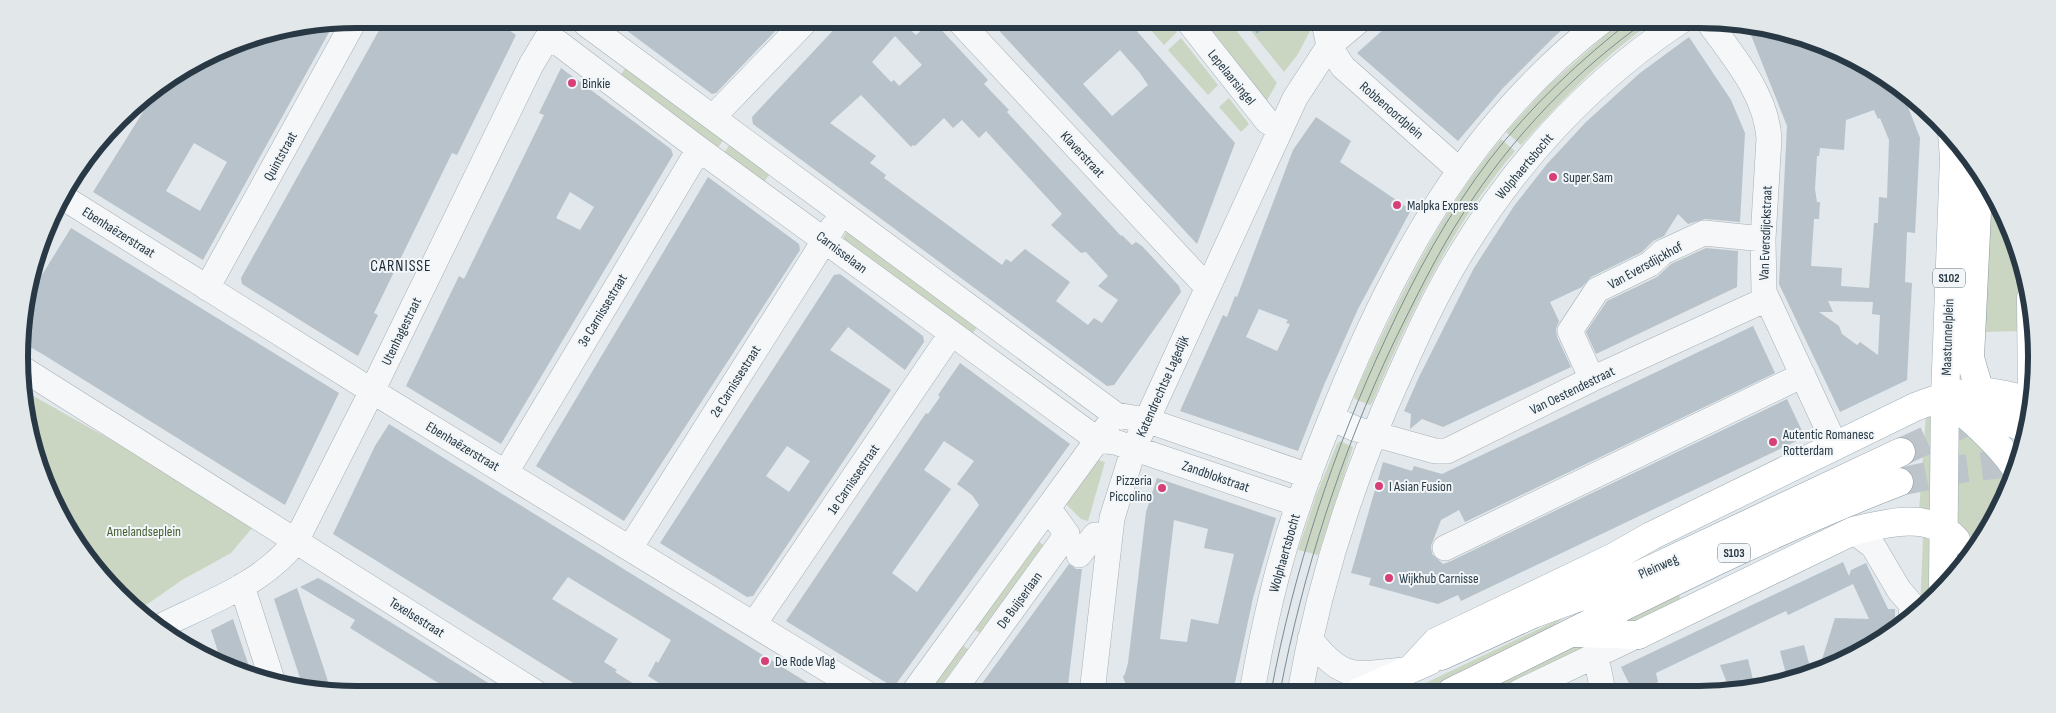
<svg xmlns="http://www.w3.org/2000/svg" width="2056" height="713" font-family="'Sofia Sans Condensed',sans-serif">
  <style>
    .green { fill: #cbd6c2 }
    .water { fill: #9abece }
    .building { fill: #b8c2ca; fill-rule: evenodd }
    .lines { fill: none; stroke-linecap: round; stroke-linejoin: round }
    .highway-tunnel { stroke: #bdc5ca; stroke-width: 28; stroke-dasharray: 28 14; stroke-linecap: butt }
    .minor-casing { stroke: #a6b0b6; stroke-width: 26 }
    .major-casing { stroke: #a0afb8; stroke-width: 29 }
    .highway-casing { stroke: #8898a3; stroke-width: 29 }
    .minor { stroke: #f5f7f9; stroke-width: 25 }
    .major { stroke: #fff; stroke-width: 28 }
    .highway { stroke: #fff; stroke-width: 28 }
    .tram { stroke: #7a8b96; stroke-width: 1 }
    .poi-dot { fill: #d83f77; stroke: #f2f6f8; stroke-width: 2 }
    .labels { text-anchor: middle; stroke-width: 4; stroke-linejoin: round; paint-order: stroke }
    .shield { fill: #f2f6f8; stroke: #65727b; stroke-width: 1 }
    .shield-label { font-size: 12px; font-weight: bold; fill: #283945 }
    .street-label { font-size: 14px; fill: #283945; stroke: #f2f6f8 }
    .poi-label { font-size: 14px; fill: #283945; stroke: #f2f6f8; text-anchor: start }
    .park-label { font-size: 14px; fill: #476135; stroke: #f2f6f8 }
    .quarter-label { font-size: 16px; letter-spacing: 1px; fill: #1b2935; stroke: #f2f6f8 }
    .rim { fill: none; stroke: #283945; stroke-width: 6 }
  </style>
  <rect width="100%" height="100%" fill="#e2e8eb"/>
  <path class="green" d="M 1624,19 L 1657,19 C 1605,54 1563,99 1521,145 L 1506,132 L 1548,86 Z
    M 1143,21 L 1169,21 L 1177,32 L 1164,45 Z
    M 1195,21 L 1229,21 L 1277,83 L 1267,100 L 1261,104 Z
    M 1243,21 L 1246,21 L 1257,34 L 1271,21 L 1306,21 L 1310,31 L 1298,54 L 1284,72 Z
    M 1181,38 L 1218,85 L 1208,95 L 1168,50 Z
    M 629,63 L 726,136 L 717,149 L 620,76 Z
    M 1229,98 L 1249,124 L 1241,132 L 1219,107 Z
    M 1501,139 L 1515,151 C 1452,225 1410,314 1372,403 L 1370,405 L 1355,399 L 1354,396 C 1395,305 1437,216 1501,139 Z
    M 733,140 L 773,170 L 763,183 L 723,154 Z
    M 1992,187 L 2019,247 L 2021,273 L 2019,331 L 1985,332 Z
    M 847,231 L 981,322 L 970,337 L 842,240 Z
    M 21,389 L 136,454 L 253,527 L 231,553 L 182,580 L 149,603 L 136,610 L 117,595 L 76,544 L 30,444 Z
    M 1926,415 L 1934,416 L 1932,514 L 1919,511 Z
    M 1958,420 L 2013,476 L 1992,526 L 1973,548 L 1974,539 L 1955,520 Z
    M 1340,441 L 1353,447 L 1318,555 L 1298,550 L 1316,496 L 1337,444 Z
    M 1095,459 L 1105,462 L 1088,521 L 1081,519 L 1066,504 L 1067,496 Z
    M 1033,537 L 1043,545 L 983,628 L 988,633 L 985,637 L 969,625 Z
    M 1923,537 L 1932,541 L 1932,599 L 1920,612 Z
    M 1679,592 L 1680,599 L 1673,608 L 1626,625 L 1624,618 Z
    M 1568,615 L 1533,640 L 1434,692 L 1407,692 Z
    M 957,641 L 973,653 L 969,659 L 963,655 L 936,693 L 920,693 Z
    M 1603,641 L 1544,670 L 1540,668 C 1520,675 1500,692 1479,692 L 1577,643 Z"/>
  <path class="water" d="M 1246,21 L 1271,21 L 1257,34 Z"/>
  <path class="building" d="M 1575,19 L 1555,36 L 1503,88 L 1458,141 L 1357,53 L 1394,20 Z
    M 1128,21 L 1235,143 L 1197,244 L 991,22 ZM 1120,50 L 1140,73 L 1148,85 L 1112,116 L 1083,84 Z
    M 908,22 L 905,25 L 916,35 L 930,22 L 934,22 L 988,80 L 984,84 L 1009,110 L 1007,112 L 1121,236 L 1122,235 L 1132,245 L 1136,242 L 1142,246 L 1179,286 L 1181,292 L 1114,385 L 1107,386 L 753,124 L 752,117 L 840,23 ZM 895,36 L 922,65 L 899,86 L 894,80 L 891,82 L 872,62 ZM 861,95 L 911,147 L 913,145 L 915,146 L 944,118 L 953,128 L 962,120 L 979,138 L 986,131 L 1062,214 L 1051,225 L 1081,253 L 1086,252 L 1108,276 L 1098,286 L 1118,300 L 1102,323 L 1094,318 L 1088,325 L 1056,301 L 1070,282 L 1025,249 L 1011,262 L 1006,259 L 1002,265 L 884,178 L 886,175 L 870,163 L 876,156 L 830,123 Z
    M 783,23 L 716,93 L 712,94 L 618,24 Z
    M 501,24 L 516,35 L 457,155 L 452,153 L 374,313 L 378,315 L 358,356 L 242,284 L 241,278 L 382,25 Z
    M 291,25 L 333,25 L 203,260 L 93,192 L 158,88 L 228,44 ZM 194,143 L 227,162 L 200,211 L 166,191 Z
    M 1747,25 L 1787,30 L 1849,53 L 1900,86 L 1920,138 L 1915,233 L 1907,232 L 1905,282 L 1912,283 L 1907,380 L 1840,412 L 1779,284 L 1787,126 ZM 1874,110 L 1878,119 L 1880,118 L 1889,140 L 1887,198 L 1879,197 L 1878,223 L 1874,223 L 1869,288 L 1841,286 L 1842,268 L 1811,266 L 1814,219 L 1819,219 L 1820,202 L 1817,202 L 1815,189 L 1817,156 L 1819,156 L 1820,148 L 1844,150 L 1846,120 ZM 1828,301 L 1873,302 L 1872,314 L 1880,315 L 1878,355 L 1860,342 L 1857,345 L 1842,334 L 1839,326 L 1819,312 L 1833,312 Z
    M 1689,37 L 1731,100 L 1745,133 L 1740,222 L 1705,219 L 1688,224 L 1678,214 L 1664,236 L 1653,241 L 1642,252 L 1591,277 L 1582,287 L 1550,302 L 1559,321 L 1556,329 L 1557,337 L 1571,367 L 1443,427 L 1422,419 L 1410,429 L 1411,414 L 1404,411 L 1419,377 L 1474,268 L 1514,206 L 1547,164 L 1586,122 L 1640,73 Z
    M 561,68 L 671,149 L 673,155 L 501,444 L 406,386 L 459,276 L 464,279 L 544,115 L 539,113 ZM 570,192 L 594,207 L 580,230 L 556,218 Z
    M 1316,117 L 1351,141 L 1340,162 L 1411,210 L 1358,309 L 1324,385 L 1298,451 L 1180,411 L 1223,315 L 1227,317 L 1235,296 L 1237,297 L 1293,150 ZM 1259,309 L 1288,320 L 1286,323 L 1290,324 L 1277,351 L 1246,337 Z
    M 708,177 L 799,244 L 800,250 L 624,521 L 536,466 Z
    M 71,228 L 339,393 L 285,505 L 44,355 L 25,344 L 21,344 L 22,313 L 24,304 Z
    M 1706,248 L 1738,251 L 1737,287 L 1596,354 L 1586,332 L 1607,301 L 1657,277 L 1671,264 Z
    M 840,274 L 923,336 L 924,342 L 905,370 L 848,327 L 830,350 L 891,390 L 753,596 L 747,597 L 660,543 L 834,275 ZM 787,446 L 810,461 L 789,492 L 766,476 Z
    M 1753,326 L 1775,373 L 1465,522 L 1459,510 L 1441,520 L 1431,546 L 1432,554 L 1443,564 L 1451,561 L 1787,399 L 1805,437 L 1461,601 L 1458,595 L 1438,604 L 1369,585 L 1371,578 L 1351,573 L 1383,462 L 1412,471 L 1414,466 L 1442,474 Z
    M 960,363 L 1070,444 L 896,684 L 890,685 L 786,621 L 926,413 L 928,414 L 940,397 L 938,395 ZM 944,441 L 974,461 L 957,484 L 972,495 L 979,505 L 917,592 L 892,573 L 951,489 L 924,470 Z
    M 389,424 L 745,644 L 824,693 L 676,694 L 648,676 L 656,661 L 658,663 L 671,640 L 568,577 L 552,599 L 618,639 L 604,662 L 617,670 L 615,672 L 650,694 L 591,694 L 359,550 L 333,534 L 375,446 Z
    M 1157,478 L 1276,518 L 1253,598 L 1233,692 L 1124,693 L 1125,682 L 1123,677 L 1125,674 L 1128,663 L 1146,512 ZM 1174,520 L 1208,529 L 1204,548 L 1234,554 L 1218,624 L 1191,619 L 1187,642 L 1160,639 Z
    M 1843,562 L 1849,576 L 1851,570 L 1866,563 L 1888,609 L 1895,609 L 1895,629 L 1849,660 L 1819,669 L 1835,618 L 1869,619 L 1853,584 L 1788,615 L 1786,611 L 1656,673 L 1658,682 L 1638,692 L 1633,692 L 1621,667 Z
    M 1069,564 L 1076,569 L 1082,569 L 1067,693 L 975,693 Z
    M 318,578 L 329,584 L 506,694 L 456,694 L 350,628 L 355,620 L 300,587 Z
    M 297,588 L 323,666 L 331,691 L 303,687 L 274,599 Z
    M 233,619 L 238,634 L 252,675 L 221,661 L 211,630 Z
    M 1804,645 L 1811,671 L 1787,678 L 1780,651 Z
    M 1748,659 L 1755,688 L 1744,691 L 1730,691 L 1720,665 Z"/>
  <g class="lines">
    <path class="highway-tunnel" d="M 1901,452 L 1964,423
      M 1899,482 L 1961,469 L 2018,462"/>
    <defs>
      <path id="minor" d="M 1320,20 L 1325,27 L 1329,46 L 1343,67 L 1459,170
        M 1707,20 C 1732,55 1766,93 1769,138 L 1763,239 L 1764,292 L 1836,447
        M 1188,21 L 1267,121 L 1280,129
        M 960,22 L 1207,287
        M 586,24 C 763,154 939,285 1116,415 L 1146,420 L 1309,476
        M 557,42 L 699,149 L 1098,440 L 1115,442 L 1298,504
        M 714,116 L 804,23
        M 61,196 L 372,391 L 866,693
        M 207,288 L 352,25
        M 20,367 L 538,694
        M 1592,379 L 1570,331 L 1597,290 L 1650,264 L 1663,252 L 1704,233 L 1763,239
        M 1331,418 L 1356,429 L 1435,451 L 1447,451 L 1592,379 L 1767,299
        M 506,472 L 699,149
        M 1853,531 L 1873,546 L 1899,590 L 1912,605 L 1911,618
        M 630,548 L 833,227
        M 1445,548 L 1803,375
        M 1079,555 L 1095,535 L 1110,535
        M 242,586 L 273,683
        M 754,624 L 951,334
        M 157,628 C 205,604 262,585 296,541 L 372,391 L 531,65 L 546,40
        M 1310,639 C 1344,682 1354,674 1404,670
        M 1596,656 L 1603,692
        M 1252,692 C 1263,628 1277,565 1299,503 C 1310,469 1324,435 1338,401 C 1398,254 1475,117 1605,19
        M 1300,692 C 1319,583 1353,477 1399,376 C 1417,336 1435,296 1458,258 C 1515,163 1591,80 1684,19
        M 1519,692 L 1638,635
        M 913,693 L 1107,427
        M 952,693 L 1067,534 L 1048,508
        M 1092,693 L 1112,518 L 1134,448 L 1295,98 L 1329,46 L 1360,20"/>
      <path id="major" d="M 2031,298 L 2032,406
        M 1945,397 C 1971,419 1996,440 2016,468
        M 1943,585 L 1945,397 L 1954,158 L 1952,133
        M 1638,635 L 1853,531 C 1886,523 1930,511 1956,540
        M 1411,669 L 1436,642 L 1614,557 L 1651,536 L 1915,407 C 1935,399 1959,392 1981,392 C 1997,391 2015,398 2031,401
        M 1359,692 L 1429,661"/>
      <path id="highway" d="M 1979,170 L 1970,358 L 1980,392 L 1993,411 L 2009,422 L 2028,429
        M 2031,401 L 2033,402
        M 1575,633 L 1638,635
        M 1441,656 L 1533,614 L 1637,576 L 1901,452
        M 1451,692 C 1600,620 1745,541 1899,482"/>
    </defs>
    <use href="#minor" class="minor-casing"/>
    <use href="#major" class="major-casing"/>
    <use href="#highway" class="highway-casing"/>
    <use href="#minor" class="minor"/>
    <use href="#major" class="major"/>
    <use href="#highway" class="highway"/>
    <path class="tram" d="M 1271,692 C 1294,570 1333,451 1386,338 C 1415,275 1448,214 1490,159 C 1531,106 1580,60 1633,19
      M 1280,692 C 1303,572 1341,454 1393,344 C 1415,299 1437,254 1464,212 C 1512,137 1576,70 1649,19"/>
  </g>
  <g class="poi-dot">
    <circle cx="572" cy="83" r="5"/>
    <circle cx="1553" cy="177" r="5"/>
    <circle cx="1397" cy="205" r="5"/>
    <circle cx="1773" cy="442" r="5"/>
    <circle cx="1379" cy="486" r="5"/>
    <circle cx="1162" cy="488" r="5"/>
    <circle cx="1389" cy="578" r="5"/>
    <circle cx="765" cy="661" r="5"/>
  </g>
  <g class="labels">
    <g class="shield">
      <rect x="1933" y="268.5" width="32" height="19" rx="4"/>
      <rect x="1718" y="543.5" width="32" height="19" rx="4"/>
    </g>
    <g class="shield-label">
      <text x="1949" y="282">S102</text>
      <text x="1734" y="557">S103</text>
    </g>
    <g class="street-label">
      <text transform="translate(1232 77) rotate(51)" y="5">Lepelaarsingel</text>
      <text transform="translate(1392 110) rotate(41)" y="5">Robbenoordplein</text>
      <text transform="translate(1083 154) rotate(47)" y="5">Klaverstraat</text>
      <text transform="translate(280 156) rotate(-61)" y="5">Quintstraat</text>
      <text transform="translate(1524 166) rotate(-50)" y="5">Wolphaertsbocht</text>
      <text transform="translate(119 232) rotate(32)" y="5">Ebenhaëzerstraat</text>
      <text transform="translate(1765 233) rotate(-88)" y="5">Van Eversdijckstraat</text>
      <text transform="translate(842 252) rotate(37)" y="5">Carnisselaan</text>
      <text transform="translate(1645 265) rotate(-29)" y="5">Van Eversdijckhof</text>
      <text transform="translate(602 310) rotate(-59)" y="5">3e Carnissestraat</text>
      <text transform="translate(401 331) rotate(-64)" y="5">Utenhagestraat</text>
      <text transform="translate(1947 337) rotate(-88)" y="5">Maastunnelplein</text>
      <text transform="translate(735 381) rotate(-58)" y="5">2e Carnissestraat</text>
      <text transform="translate(1162 386) rotate(-66)" y="5">Katendrechtse Lagedijk</text>
      <text transform="translate(1572 390) rotate(-26)" y="5">Van Oestendestraat</text>
      <text transform="translate(463 446) rotate(31)" y="5">Ebenhaëzerstraat</text>
      <text transform="translate(1216 476) rotate(19)" y="5">Zandblokstraat</text>
      <text transform="translate(853 479) rotate(-56)" y="5">1e Carnissestraat</text>
      <text transform="translate(1284 553) rotate(-74)" y="5">Wolphaertsbocht</text>
      <text transform="translate(1658 566) rotate(-24)" y="5">Pleinweg</text>
      <text transform="translate(1019 600) rotate(-54)" y="5">De Buijserlaan</text>
      <text transform="translate(417 617) rotate(32)" y="5">Texelsestraat</text>
    </g>
    <g class="poi-label">
      <text x="582" y="88">Binkie</text>
      <text x="1563" y="182">Super Sam</text>
      <text x="1407" y="210">Malpka Express</text>
      <text x="1783" y="439">Autentic Romanesc<tspan x="1783" dy="16">Rotterdam</tspan></text>
      <text x="1152" y="485" text-anchor="end">Pizzeria<tspan x="1152" dy="16">Piccolino</tspan></text>
      <text x="1389" y="491">I Asian Fusion</text>
      <text x="1399" y="583">Wijkhub Carnisse</text>
      <text x="775" y="666">De Rode Vlag</text>
    </g>
    <g class="park-label">
      <text x="144" y="536">Amelandseplein</text>
    </g>
    <g class="quarter-label">
      <text x="401" y="271">CARNISSE</text>
    </g>
  </g>
  <path d="M0 0H2056V713H0ZM357 28H1699A329 329 0 0 1 2028 357V357A329 329 0 0 1 1699 686H357A329 329 0 0 1 28 357V357A329 329 0 0 1 357 28Z" fill="#e2e7ea" fill-rule="evenodd"/>
  <path class="rim" d="M357 28H1699A329 329 0 0 1 2028 357V357A329 329 0 0 1 1699 686H357A329 329 0 0 1 28 357V357A329 329 0 0 1 357 28Z"/>
</svg>
